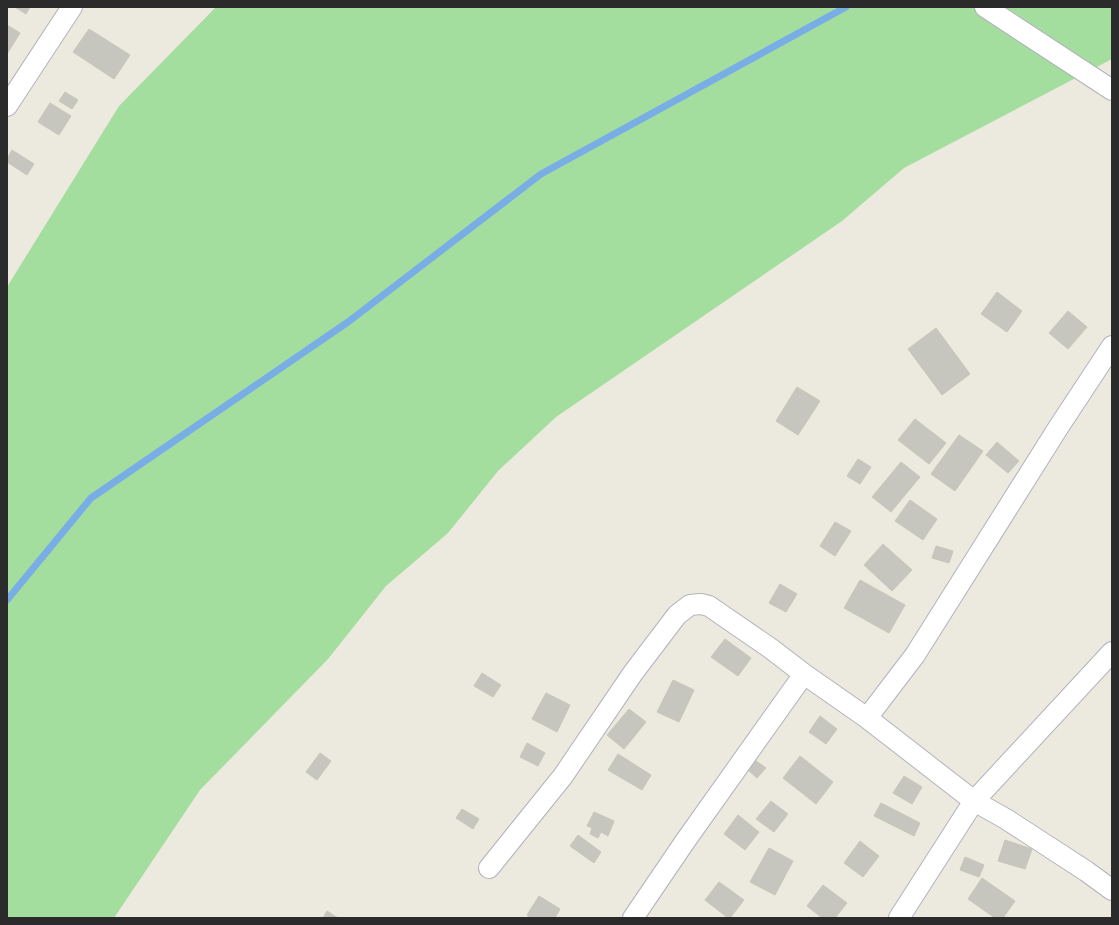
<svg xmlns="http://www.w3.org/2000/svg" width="1119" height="925" font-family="Poppins,sans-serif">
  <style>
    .green { fill: #a4de9f }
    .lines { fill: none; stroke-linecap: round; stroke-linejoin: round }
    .stream { stroke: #79ade6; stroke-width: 7 }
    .building { fill: #c7c6be; stroke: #c7c6b8 }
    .street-casing { stroke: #b3b2bd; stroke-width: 22 }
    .street { stroke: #fff; stroke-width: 20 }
  </style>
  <rect width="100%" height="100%" fill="#ece9de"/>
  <path class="green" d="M 216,7 L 1112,7 L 1112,59 L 904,168 L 842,221 L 556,417 L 498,471 L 448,533 L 386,586 L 328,659 L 200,790 L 114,918 L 7,918 L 7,287 L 119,106 Z"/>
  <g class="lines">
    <path class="stream" d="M 7,600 L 91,498 L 348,322 L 541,174 L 846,7"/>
  </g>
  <path class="building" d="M 15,7 L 30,7 L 26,14 Z
    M 7,25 L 20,33 L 7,54 Z
    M 89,29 L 130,55 L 114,79 L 73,52 Z
    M 65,92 L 78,100 L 72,109 L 59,101 Z
    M 50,103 L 71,116 L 59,135 L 38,122 Z
    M 12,150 L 34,164 L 27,175 L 7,162 L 7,159 Z
    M 997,292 L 1022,311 L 1007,332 L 981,314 Z
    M 1068,311 L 1087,327 L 1068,349 L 1049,333 Z
    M 936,328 L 970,374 L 942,395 L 908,349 Z
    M 797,387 L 820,401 L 798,435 L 776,421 Z
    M 915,419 L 946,443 L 929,464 L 898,440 Z
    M 959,435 L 983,451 L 955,491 L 931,474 Z
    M 997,442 L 1019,461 L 1008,473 L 986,455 Z
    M 858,459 L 871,467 L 860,484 L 847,476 Z
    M 901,462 L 920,477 L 891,512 L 872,497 Z
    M 910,500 L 937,519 L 923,540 L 895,521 Z
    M 835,522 L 851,531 L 835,556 L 820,546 Z
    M 883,544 L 912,570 L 892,591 L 864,565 Z
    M 936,546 L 953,551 L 949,563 L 932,558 Z
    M 860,580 L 905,605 L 889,633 L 844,608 Z
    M 780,584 L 797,594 L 786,612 L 769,603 Z
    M 725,639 L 751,658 L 738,676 L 711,657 Z
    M 482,673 L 501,685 L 493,697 L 474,686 Z
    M 673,680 L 694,690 L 679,722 L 657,712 Z
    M 546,693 L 570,705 L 557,732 L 532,719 Z
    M 629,709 L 646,722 L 624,749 L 607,735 Z
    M 820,716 L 837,729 L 826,744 L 809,732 Z
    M 527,743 L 545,753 L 538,766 L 520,757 Z
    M 320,753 L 331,761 L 317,780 L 306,772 Z
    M 618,754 L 651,775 L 642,790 L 608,770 Z
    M 800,756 L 833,782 L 816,804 L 783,778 Z
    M 755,760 L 766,768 L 757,778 L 747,769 Z
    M 904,776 L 922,787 L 912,804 L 893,793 Z
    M 771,801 L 788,814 L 774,832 L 756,819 Z
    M 881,803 L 920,823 L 914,836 L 874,816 Z
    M 462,809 L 479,819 L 473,829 L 456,818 Z
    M 594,812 L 614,821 L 608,836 L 601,832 L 598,838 L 590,834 L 592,828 L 587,826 Z
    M 738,815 L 759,832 L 745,850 L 724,834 Z
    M 578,835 L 601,852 L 594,863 L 570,846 Z
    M 1005,840 L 1032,849 L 1025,869 L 998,861 Z
    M 860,841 L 879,856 L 863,877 L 844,863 Z
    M 769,848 L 793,861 L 775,895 L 750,882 Z
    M 965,857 L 984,865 L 979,877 L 960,870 Z
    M 982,878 L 1015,901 L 1003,918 L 995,918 L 968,899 Z
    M 719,882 L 744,900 L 730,918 L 728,918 L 705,900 Z
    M 823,885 L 847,903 L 835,918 L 822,918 L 807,906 Z
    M 539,896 L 560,909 L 555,918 L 531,918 L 527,915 Z
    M 327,911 L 338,918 L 323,918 Z"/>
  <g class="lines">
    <defs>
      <path id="street" d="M 985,7 L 1112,90
        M 7,106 L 72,7
        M 867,718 L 915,655 L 1058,428 L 1112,346
        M 489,868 L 563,776 L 633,673 L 677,615 L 690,605 L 701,604 L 709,606 L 770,648 L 804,674 L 867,718 L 974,801 L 1006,819 L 1086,871 L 1112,890
        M 633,918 L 686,840 L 804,674
        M 899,918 L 974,801 L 1112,652"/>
    </defs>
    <use href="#street" class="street-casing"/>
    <use href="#street" class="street"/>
  </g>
  <rect width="1119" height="925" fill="none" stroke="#2b2b2b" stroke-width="16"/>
</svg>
